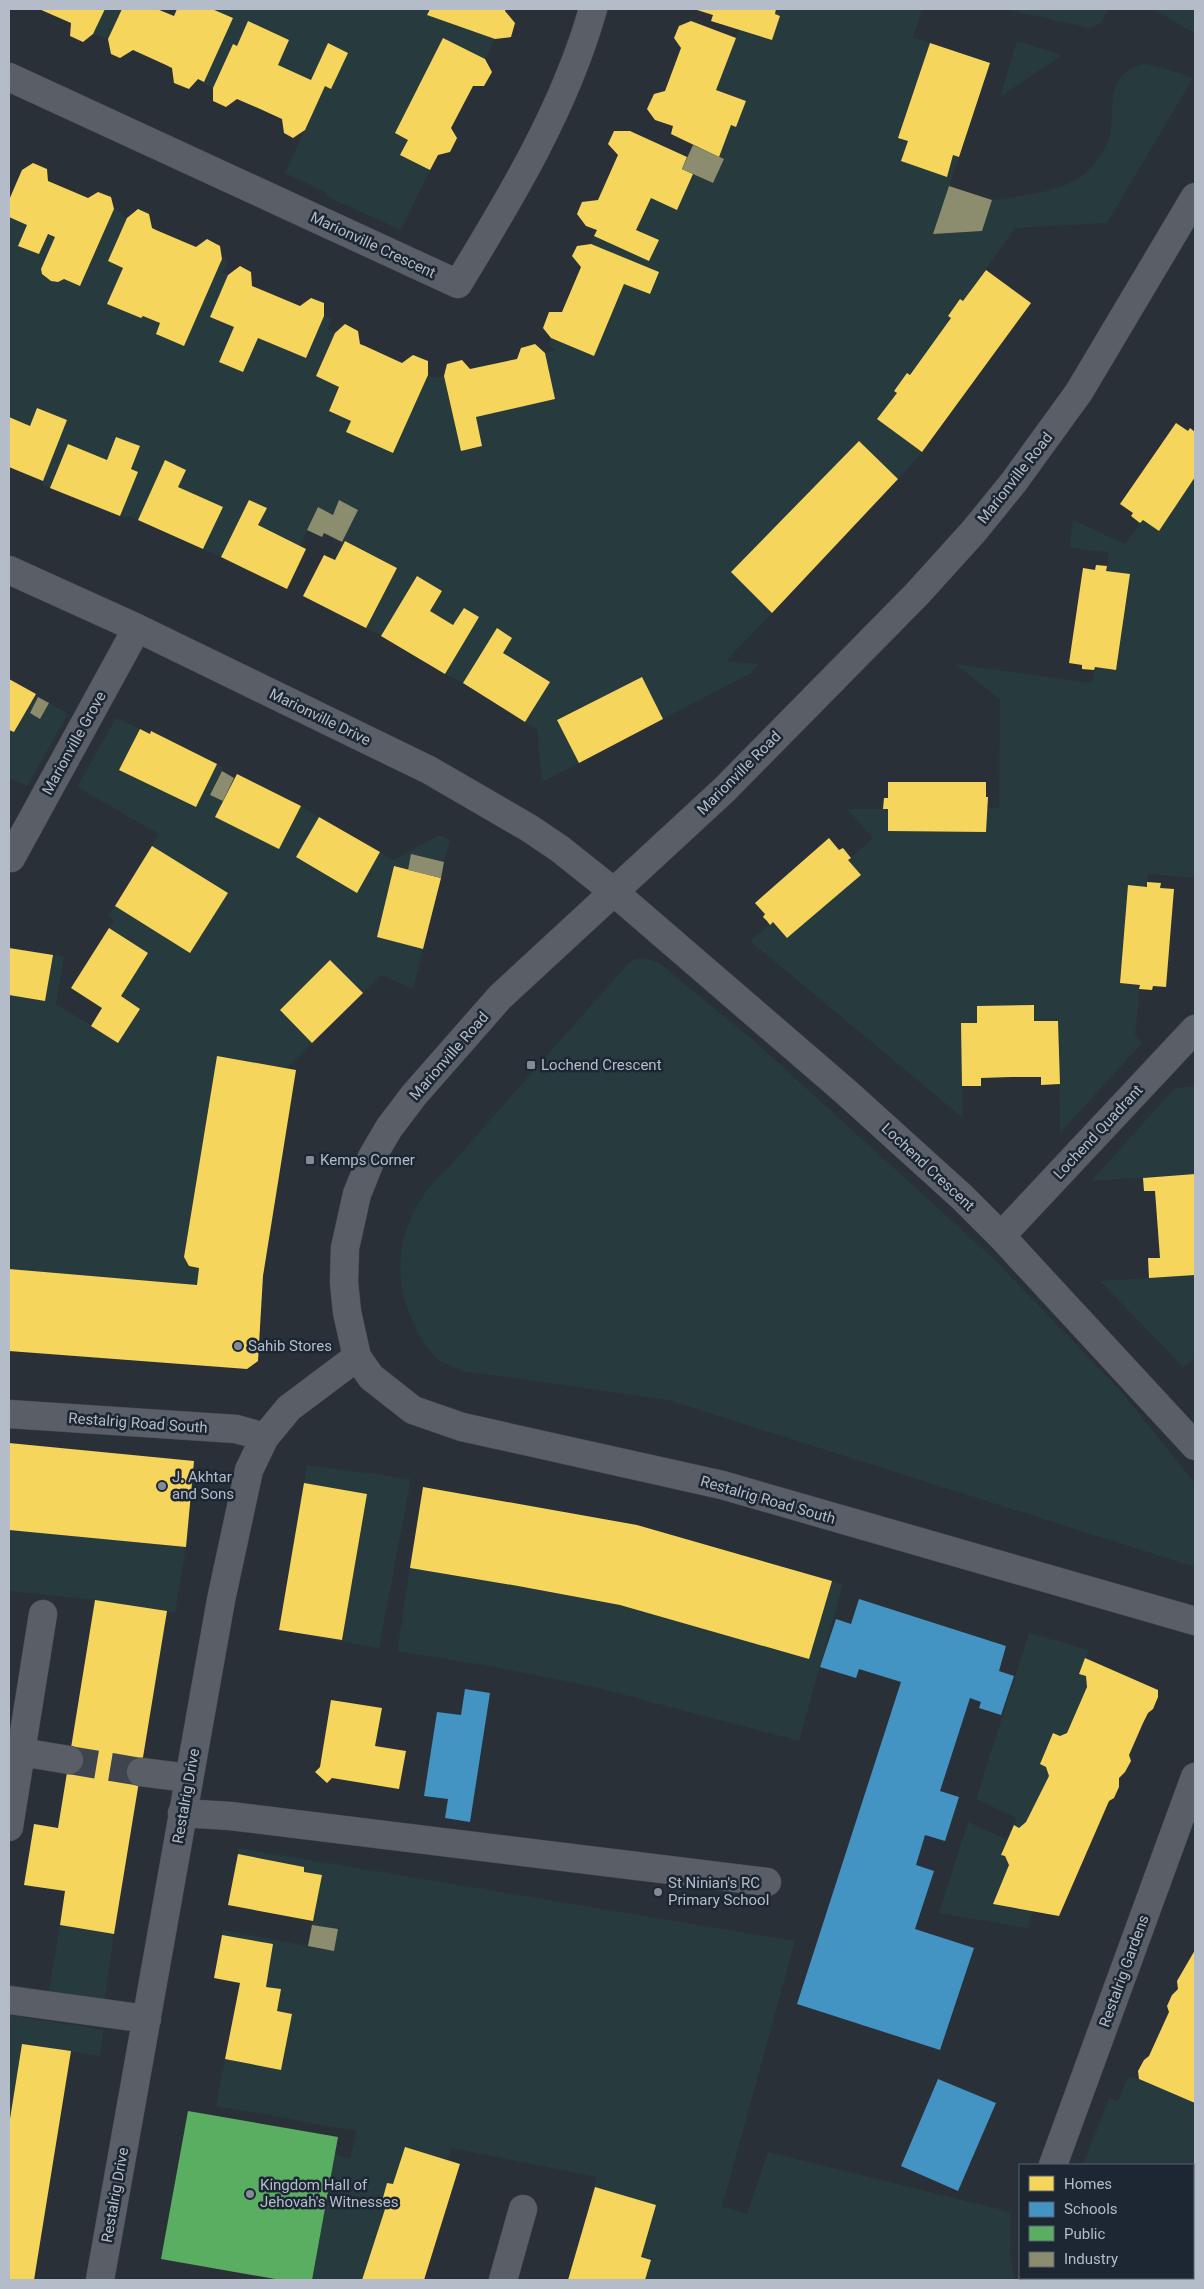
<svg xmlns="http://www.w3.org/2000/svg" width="1204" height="2289" font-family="Roboto,sans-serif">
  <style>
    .green { fill: #273a3e }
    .homes { fill: #f6d55c }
    .schools { fill: #4393c3 }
    .public { fill: #5aae61 }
    .industry { fill: #8c8c6e }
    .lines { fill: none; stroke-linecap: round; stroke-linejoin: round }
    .minor-tunnel { stroke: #3f454e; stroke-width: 28; stroke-dasharray: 28 14; stroke-linecap: butt }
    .minor-casing { stroke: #484c53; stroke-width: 29 }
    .minor { stroke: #5a5e66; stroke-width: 28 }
    .poi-dot { fill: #848b96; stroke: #1d2633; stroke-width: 2 }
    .labels { text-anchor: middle; stroke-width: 5; stroke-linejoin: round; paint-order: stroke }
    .street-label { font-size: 15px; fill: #b4bcc9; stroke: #1d2633 }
    .poi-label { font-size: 15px; fill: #b4bcc9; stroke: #1d2633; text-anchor: start }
  </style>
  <rect width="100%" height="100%" fill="#2a3038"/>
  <path class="green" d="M 105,9 L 122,9 L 108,39 L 93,34 Z
    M 212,9 L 430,9 L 428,15 L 495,39 L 485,59 L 443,38 L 408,140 L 401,155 L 430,170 L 401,230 L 326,196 L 327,193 L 285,173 L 325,86 L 331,88 L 348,53 L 328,44 L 311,80 L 278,65 L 289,40 L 248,21 L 237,46 L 233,44 L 213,88 L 203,83 L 233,18 Z
    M 776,9 L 922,9 L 913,37 L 930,43 L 898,138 L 908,141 L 902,161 L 946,176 L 953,155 L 959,157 L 934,234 L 982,231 L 992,200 C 1022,195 1058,194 1083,175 C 1094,166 1105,152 1109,138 C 1116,114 1104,84 1131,69 C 1136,66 1143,63 1149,65 C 1164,67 1179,74 1193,78 L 1107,223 L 1015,228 L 963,301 L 960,299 L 948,316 L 951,318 L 910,375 L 907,374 L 894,390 L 897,393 L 877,419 L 922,452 L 898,479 L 859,441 L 731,572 L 772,613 L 726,661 L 759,664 L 751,673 L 663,719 L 642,678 L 557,719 L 579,763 L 542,782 L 537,730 L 525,722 L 549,682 L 503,653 L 512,638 L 497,629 L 463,683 L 445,674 L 479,617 L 464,608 L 453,625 L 430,611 L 442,591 L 417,576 L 381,636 L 366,628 L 397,568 L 345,541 L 333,560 L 358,509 L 340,501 L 333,515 L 318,507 L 300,546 L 258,525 L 266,508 L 249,500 L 221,557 L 203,549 L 223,507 L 178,487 L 185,470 L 165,460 L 138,520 L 129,516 L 127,518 L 120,516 L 137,472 L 131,469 L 140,446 L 116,437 L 107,460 L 68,444 L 50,488 L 42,484 L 67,420 L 37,408 L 30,426 L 9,417 L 9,217 L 27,225 L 18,246 L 39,254 L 48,234 L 55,237 L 41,269 C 44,280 54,284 64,279 L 80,286 L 114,209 L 122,213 L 121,215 L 127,218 L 108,261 L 123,268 L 107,304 L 141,318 L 143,316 L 160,323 L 184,346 L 222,259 L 228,261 L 222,273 L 228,275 L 210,317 L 234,327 L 219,362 L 243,372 L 258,338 L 306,358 L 324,316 L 332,319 L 328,329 L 335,333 L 316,376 L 339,387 L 329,411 L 351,421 L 347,433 L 393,453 L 428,375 L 436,378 L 444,376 L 461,451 L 481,446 L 476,417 L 554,399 L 545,353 L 555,350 L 549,345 L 551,338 L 594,356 L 624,284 L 650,294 L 658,273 L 591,244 L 594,236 L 649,261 L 659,240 L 636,230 L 651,198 L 677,209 L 693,174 L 713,183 L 724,159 L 719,157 L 731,125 L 736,127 L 746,101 L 716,90 L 739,30 L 772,40 L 780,16 L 775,14 Z
    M 1003,9 L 1108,9 L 1101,23 L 1091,28 Z
    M 1153,9 L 1195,9 L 1195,34 L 1154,9 Z
    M 1017,41 L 1062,55 L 1000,97 Z
    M 1195,477 L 1195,878 L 1148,874 L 1147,887 L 1128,885 L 1120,983 L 1140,985 L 1135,1036 L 1142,1043 L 1060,1133 L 1058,1021 L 1034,1021 L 1034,1005 L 977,1006 L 977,1023 L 962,1023 L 963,1118 L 750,941 L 773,922 L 787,938 L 860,875 L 848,860 L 873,838 L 847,809 L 888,809 L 888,831 L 985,831 L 986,808 L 999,808 L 1000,699 L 955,664 L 1092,683 L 1095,667 L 1116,670 L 1130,575 L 1106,571 L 1109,553 L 1069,547 L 1073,520 L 1125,544 L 1143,520 L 1159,530 Z
    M 35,695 L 38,697 L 30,713 L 40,719 L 49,703 L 68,714 L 27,786 L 9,778 L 9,730 L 14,732 Z
    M 116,718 L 140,729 L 120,770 L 195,807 L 217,764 L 223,767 L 210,795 L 223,801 L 215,817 L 279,848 L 301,806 L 319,817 L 296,857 L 357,892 L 380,852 L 393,860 L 440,835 L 450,841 L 444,862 L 412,855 L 408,869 L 394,866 L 377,937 L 423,949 L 413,989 L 381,975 L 363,993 L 330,960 L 280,1010 L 312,1043 L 287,1068 L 217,1057 L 184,1257 L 189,1266 L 199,1268 L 197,1285 L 9,1269 L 9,995 L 45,1000 L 53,955 L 64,957 L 56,1004 L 118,1042 L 140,1009 L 121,996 L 148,953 L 109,928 L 114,920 L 108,916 L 115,906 L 190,953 L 227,893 L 152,846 L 159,834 L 77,787 Z
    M 642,958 L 658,962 L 754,1041 L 994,1259 L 1119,1389 L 1195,1483 L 1195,1567 L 668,1400 L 463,1371 C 434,1361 425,1350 413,1322 C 387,1268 403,1207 447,1169 L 625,967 L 633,960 Z
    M 1195,1086 L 1195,1174 L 1091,1181 L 1175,1088 Z
    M 1195,1275 L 1195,1358 L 1183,1367 L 1100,1281 Z
    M 307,1465 L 411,1479 L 379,1648 L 279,1631 L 342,1640 L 367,1494 L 304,1483 Z
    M 9,1530 L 186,1547 L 175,1613 L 95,1600 L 9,1591 Z
    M 410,1568 L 518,1586 L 620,1605 L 809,1659 L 832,1581 L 843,1584 L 799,1741 L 598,1688 L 496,1667 L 397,1651 Z
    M 1029,1633 L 1089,1650 L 1079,1673 L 1086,1676 L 1087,1687 L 1067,1733 L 1060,1736 L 1053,1733 L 1040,1764 L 1046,1767 L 1049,1776 L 1026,1822 L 1019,1828 L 1014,1825 L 1017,1818 L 976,1799 Z
    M 968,1822 L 1008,1840 L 1001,1854 L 1005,1856 L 1009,1865 L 993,1904 L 1033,1911 L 1028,1928 L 939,1913 Z
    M 239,1848 L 795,1941 L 722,2207 L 747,2214 L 768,2152 L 1011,2212 L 1010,2254 L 1015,2280 L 645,2280 L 651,2260 L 641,2257 L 656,2205 L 595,2187 L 596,2177 L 452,2148 L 447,2160 L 405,2147 L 393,2184 L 387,2183 L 386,2206 L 362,2280 L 312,2280 L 335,2154 L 350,2159 L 357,2131 L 216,2106 L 225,2059 L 281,2069 L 291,2014 L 277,2011 L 280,1990 L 266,1987 L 273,1944 L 222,1935 L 223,1930 L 334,1951 L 338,1929 L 312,1925 L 322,1875 L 304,1872 L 304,1867 L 238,1854 Z
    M 60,1925 L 114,1934 L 103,2010 L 9,1995 L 9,1984 L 49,1991 Z
    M 9,2015 L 104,2030 L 100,2056 L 22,2044 L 9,2125 Z
    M 1133,2077 L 1195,2103 L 1195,2280 L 1067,2280 L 1066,2278 L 1193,2278 L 1193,2165 L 1083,2165 L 1109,2098 L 1118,2101 L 1128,2078 Z"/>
  <path class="homes" d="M 39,9 L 105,9 L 93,34 L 83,42 L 70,36 L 71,23 Z
    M 122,9 L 157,9 L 174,16 L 177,9 L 212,9 L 233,18 L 204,82 L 198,79 L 189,89 L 174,83 L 172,68 L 166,65 L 133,50 L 120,58 L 111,54 L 108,39 Z
    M 430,9 L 506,9 L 505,11 L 515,23 L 511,37 L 495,39 L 427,15 Z
    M 694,9 L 776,9 L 775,14 L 780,16 L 772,40 L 711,21 L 713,15 Z
    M 248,21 L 289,40 L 278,65 L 311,80 L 328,43 L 348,53 L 331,89 L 325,86 L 305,130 L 293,138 L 284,133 L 282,119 L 258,108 L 237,99 L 226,107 L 213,101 L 213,88 L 233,44 L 237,46 Z
    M 691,21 L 736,38 L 716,90 L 746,101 L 736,127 L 731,125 L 719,157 L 671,134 L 673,126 L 655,120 L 647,109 L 654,94 L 665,91 L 681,48 L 674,38 L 679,26 Z
    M 443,38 L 485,59 L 492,72 L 484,86 L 473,86 L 451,128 L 457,138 L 450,152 L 438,155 L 430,170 L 400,155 L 408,140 L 395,133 Z
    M 930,43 L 990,63 L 959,157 L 953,155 L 947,177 L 901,161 L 908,141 L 898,138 Z
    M 614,131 L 630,131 L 687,157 L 682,169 L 693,174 L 677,210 L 651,198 L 636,230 L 659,240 L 649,261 L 594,236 L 597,230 L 586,226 L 577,214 L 582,202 L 598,200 L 618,155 L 608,144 Z
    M 33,163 L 47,169 L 48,181 L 88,198 L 98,192 L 111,197 L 114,209 L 80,286 L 64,279 L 58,282 L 51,281 L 42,274 L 41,269 L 55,237 L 48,234 L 39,254 L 18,246 L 27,225 L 9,217 L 9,200 L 22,170 Z
    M 138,209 L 149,214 L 152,228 L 156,230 L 196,247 L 207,239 L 220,246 L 222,259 L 184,346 L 156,334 L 160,323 L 143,316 L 141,318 L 107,304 L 123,268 L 108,261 L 127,218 Z
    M 591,244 L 659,272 L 650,294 L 624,284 L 594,356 L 551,338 L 543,328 L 549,312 L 562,312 L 581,267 L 572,256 L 577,246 Z
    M 240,266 L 251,272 L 252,286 L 300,306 L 311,298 L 324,303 L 324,316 L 306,358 L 258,338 L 243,372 L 219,362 L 234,327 L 210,317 L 228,275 Z
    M 986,270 L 1031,303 L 922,452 L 877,419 L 897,393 L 894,391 L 907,373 L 910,375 L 951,318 L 948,316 L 960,299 L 963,301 Z
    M 345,324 L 358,331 L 360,344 L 365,346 L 402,363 L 413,355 L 428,361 L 428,375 L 393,453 L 346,432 L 351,421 L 329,411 L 339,387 L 316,376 L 335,333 Z
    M 535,344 L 545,353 L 555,399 L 476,417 L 482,446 L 461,451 L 444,376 L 447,364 L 462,360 L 470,369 L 512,360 L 517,359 L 521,348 Z
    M 37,408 L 67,420 L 43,481 L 9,467 L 9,417 L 30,426 Z
    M 1176,423 L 1188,431 L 1190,428 L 1195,432 L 1195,477 L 1159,531 L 1143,520 L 1140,523 L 1131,516 L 1133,513 L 1120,504 Z
    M 116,437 L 140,446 L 131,469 L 138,472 L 120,516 L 50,488 L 68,444 L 107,460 Z
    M 859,441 L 898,479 L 772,613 L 731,572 Z
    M 165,460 L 186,470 L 178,487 L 223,507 L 203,549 L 138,520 Z
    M 249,500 L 267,508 L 258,525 L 306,549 L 287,589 L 221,557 Z
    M 345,541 L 397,568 L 366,628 L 303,596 L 324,555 L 335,560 Z
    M 1096,565 L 1107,566 L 1106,571 L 1130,574 L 1116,670 L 1095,667 L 1094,670 L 1082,669 L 1082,665 L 1069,663 L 1083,568 L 1095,570 Z
    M 417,576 L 442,591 L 430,611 L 453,625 L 464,608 L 479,617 L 445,674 L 381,636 Z
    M 497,628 L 512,638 L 503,653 L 550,682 L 525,722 L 463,683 Z
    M 642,677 L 663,719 L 579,763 L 557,720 Z
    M 9,679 L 36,694 L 14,732 L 9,730 Z
    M 140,729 L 150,734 L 151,731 L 217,764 L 196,807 L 119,770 Z
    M 237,774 L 301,806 L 279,849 L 215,817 Z
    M 888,782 L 986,782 L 986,797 L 988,797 L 986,832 L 888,831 L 888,809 L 883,809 L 884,798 L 888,798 Z
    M 319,817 L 380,852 L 357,893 L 296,857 Z
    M 829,838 L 839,850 L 843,848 L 851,858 L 848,860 L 861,875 L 787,938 L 773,922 L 770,925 L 767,921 L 763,917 L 765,914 L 755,903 Z
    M 152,846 L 228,893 L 190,953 L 115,906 Z
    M 394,866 L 441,878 L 423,949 L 377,937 Z
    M 1147,882 L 1161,883 L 1160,888 L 1174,889 L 1166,987 L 1153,986 L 1152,990 L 1139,989 L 1140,985 L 1120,983 L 1128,885 L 1147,887 Z
    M 109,928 L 148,953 L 121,996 L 140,1009 L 118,1043 L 91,1026 L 102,1008 L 71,988 Z
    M 9,948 L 53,955 L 45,1001 L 9,995 Z
    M 330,960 L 363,993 L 312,1043 L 280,1010 Z
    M 1034,1005 L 1034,1021 L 1058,1021 L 1060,1084 L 1041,1085 L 1041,1077 L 1011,1077 L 981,1078 L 981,1086 L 962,1086 L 961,1023 L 977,1023 L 977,1006 Z
    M 217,1056 L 296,1070 L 263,1276 L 258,1361 L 247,1369 L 9,1351 L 9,1269 L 197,1285 L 199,1268 L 189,1266 L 184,1257 Z
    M 1195,1174 L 1195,1275 L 1149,1278 L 1148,1258 L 1160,1258 L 1155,1191 L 1144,1191 L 1143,1178 Z
    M 9,1443 L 194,1461 L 186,1547 L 9,1530 Z
    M 304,1483 L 367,1494 L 342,1640 L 279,1630 Z
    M 423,1487 L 637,1525 L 832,1581 L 809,1659 L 620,1605 L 518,1586 L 410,1568 Z
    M 95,1600 L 167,1611 L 114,1934 L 60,1925 L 65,1891 L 24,1885 L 34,1824 L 58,1828 Z
    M 1085,1658 L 1158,1690 L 1158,1697 L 1153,1709 L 1148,1713 L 1143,1723 L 1129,1755 L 1131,1761 L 1125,1772 L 1119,1778 L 1119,1787 L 1114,1798 L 1109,1801 L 1059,1916 L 993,1904 L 1009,1865 L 1005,1856 L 1001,1855 L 1014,1825 L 1019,1828 L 1026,1822 L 1049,1776 L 1046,1767 L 1040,1764 L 1053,1733 L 1060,1736 L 1067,1733 L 1087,1687 L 1086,1676 L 1079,1674 Z
    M 331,1700 L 382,1708 L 375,1746 L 406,1751 L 399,1789 L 332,1778 L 327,1783 L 315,1772 L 320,1767 Z
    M 238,1854 L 304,1867 L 304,1872 L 322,1875 L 313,1921 L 228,1905 Z
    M 222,1935 L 273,1944 L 266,1987 L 281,1989 L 277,2011 L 292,2014 L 281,2070 L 225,2059 L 240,1983 L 214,1978 Z
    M 1195,1950 L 1195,2103 L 1139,2079 L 1138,2071 L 1144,2060 L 1149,2056 L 1169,2012 L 1167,2006 L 1172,1995 L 1178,1989 L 1177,1981 Z
    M 22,2044 L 71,2051 L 34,2280 L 9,2280 L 9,2125 Z
    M 405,2147 L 460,2164 L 424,2280 L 362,2280 L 386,2206 L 381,2205 L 387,2183 L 393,2184 Z
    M 595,2187 L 656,2205 L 641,2257 L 651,2260 L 645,2280 L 568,2280 Z"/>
  <path class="schools" d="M 859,1599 L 1006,1646 L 999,1671 L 1014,1676 L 1001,1715 L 979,1708 L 981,1702 L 970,1698 L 940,1791 L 959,1797 L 945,1841 L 925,1835 L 916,1865 L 934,1871 L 915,1929 L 974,1948 L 940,2050 L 797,2004 L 901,1682 L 859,1669 L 856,1678 L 820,1667 L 836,1619 L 851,1624 Z
    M 465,1689 L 490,1693 L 470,1822 L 445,1818 L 448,1799 L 424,1796 L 437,1712 L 461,1715 Z
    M 938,2079 L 996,2103 L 958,2191 L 901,2166 Z"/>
  <path class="public" d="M 188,2111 L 338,2137 L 312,2280 L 281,2280 L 161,2259 Z"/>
  <path class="industry" d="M 693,145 L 724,159 L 713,183 L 682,169 Z
    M 949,186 L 992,200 L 982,231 L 933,234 Z
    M 339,500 L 358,510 L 342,542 L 324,533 L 322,537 L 307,530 L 318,507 L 333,515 Z
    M 38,697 L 49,703 L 40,719 L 30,713 Z
    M 222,771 L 234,778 L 223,801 L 210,795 Z
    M 411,854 L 444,862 L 441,878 L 408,870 Z
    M 312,1925 L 338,1929 L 334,1951 L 308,1946 Z"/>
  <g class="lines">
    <path class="minor-tunnel" d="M 69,1760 L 141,1772"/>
    <defs>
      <path id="minor" d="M 9,77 L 458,284 C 511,197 565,108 593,9
        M 1195,197 L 1079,392 L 1013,483 L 974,531 L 917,594 L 724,790 L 500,997 L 414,1095 L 389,1128 L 372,1157 L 357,1194 L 345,1248 L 344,1282 L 347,1312 L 357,1357 L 371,1377 L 413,1410 L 462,1427 L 722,1485 L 1195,1621
        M 9,570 L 137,628 L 429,770 L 529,828 L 560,849 L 614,892 L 846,1092 L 962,1197 L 1001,1236 L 1195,1446
        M 11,858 L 137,628
        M 1001,1236 L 1195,1029
        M 9,1414 L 236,1429 L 265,1437
        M 21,1752 L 69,1760
        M 141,1772 L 188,1778
        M 182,1813 L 230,1816 L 767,1882
        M 9,1827 L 43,1614
        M 9,2000 L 147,2019
        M 1053,2165 L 1195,1777
        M 1033,2278 L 1034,2280
        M 100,2280 L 221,1600 L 249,1470 L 265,1437 L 289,1408 L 357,1357
        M 503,2280 L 523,2209"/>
    </defs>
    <use href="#minor" class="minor-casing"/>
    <use href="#minor" class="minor"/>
  </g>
  <g class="poi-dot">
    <rect x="526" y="1060" width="10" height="10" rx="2.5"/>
    <rect x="305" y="1155" width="10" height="10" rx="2.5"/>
    <circle cx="238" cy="1346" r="5"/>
    <circle cx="162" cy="1486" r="5"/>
    <circle cx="658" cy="1892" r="5"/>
    <circle cx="250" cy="2194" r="5"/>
  </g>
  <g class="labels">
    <g class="street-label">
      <text transform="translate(373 245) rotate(25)" y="5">Marionville Crescent</text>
      <text transform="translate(1015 478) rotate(-52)" y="5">Marionville Road</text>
      <text transform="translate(320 717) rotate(26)" y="5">Marionville Drive</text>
      <text transform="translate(74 743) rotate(-61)" y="5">Marionville Grove</text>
      <text transform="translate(739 773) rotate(-45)" y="5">Marionville Road</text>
      <text transform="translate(449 1056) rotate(-49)" y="5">Marionville Road</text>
      <text transform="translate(1098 1132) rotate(-47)" y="5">Lochend Quadrant</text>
      <text transform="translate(928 1167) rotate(43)" y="5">Lochend Crescent</text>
      <text transform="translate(138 1423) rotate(4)" y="5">Restalrig Road South</text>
      <text transform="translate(768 1500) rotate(16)" y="5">Restalrig Road South</text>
      <text transform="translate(186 1796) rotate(-80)" y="5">Restalrig Drive</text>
      <text transform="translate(1124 1971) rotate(-70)" y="5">Restalrig Gardens</text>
      <text transform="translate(115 2195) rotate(-80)" y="5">Restalrig Drive</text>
    </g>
    <g class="poi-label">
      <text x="541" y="1070">Lochend Crescent</text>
      <text x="320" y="1165">Kemps Corner</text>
      <text x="248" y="1351">Sahib Stores</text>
      <text x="172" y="1482">J. Akhtar<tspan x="172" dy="17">and Sons</tspan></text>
      <text x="668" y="1888">St Ninian's RC<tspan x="668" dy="17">Primary School</tspan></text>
      <text x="260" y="2190">Kingdom Hall of<tspan x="260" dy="17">Jehovah's Witnesses</tspan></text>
    </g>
  </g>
  <rect width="1204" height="2289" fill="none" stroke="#b4bcc9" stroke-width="20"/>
  <rect x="1019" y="2164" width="175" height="115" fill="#1d2633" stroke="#59626f"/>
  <rect x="1029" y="2176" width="25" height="15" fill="#f6d55c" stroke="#59626f"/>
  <text x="1064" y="2189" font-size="15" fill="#b4bcc9">Homes</text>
  <rect x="1029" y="2202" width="25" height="15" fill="#4393c3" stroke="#59626f"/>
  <text x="1064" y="2214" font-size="15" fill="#b4bcc9">Schools</text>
  <rect x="1029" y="2226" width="25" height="15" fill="#5aae61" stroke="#59626f"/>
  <text x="1064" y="2239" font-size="15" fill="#b4bcc9">Public</text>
  <rect x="1029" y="2252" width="25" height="15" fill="#8c8c6e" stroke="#59626f"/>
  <text x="1064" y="2264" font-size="15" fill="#b4bcc9">Industry</text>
</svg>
